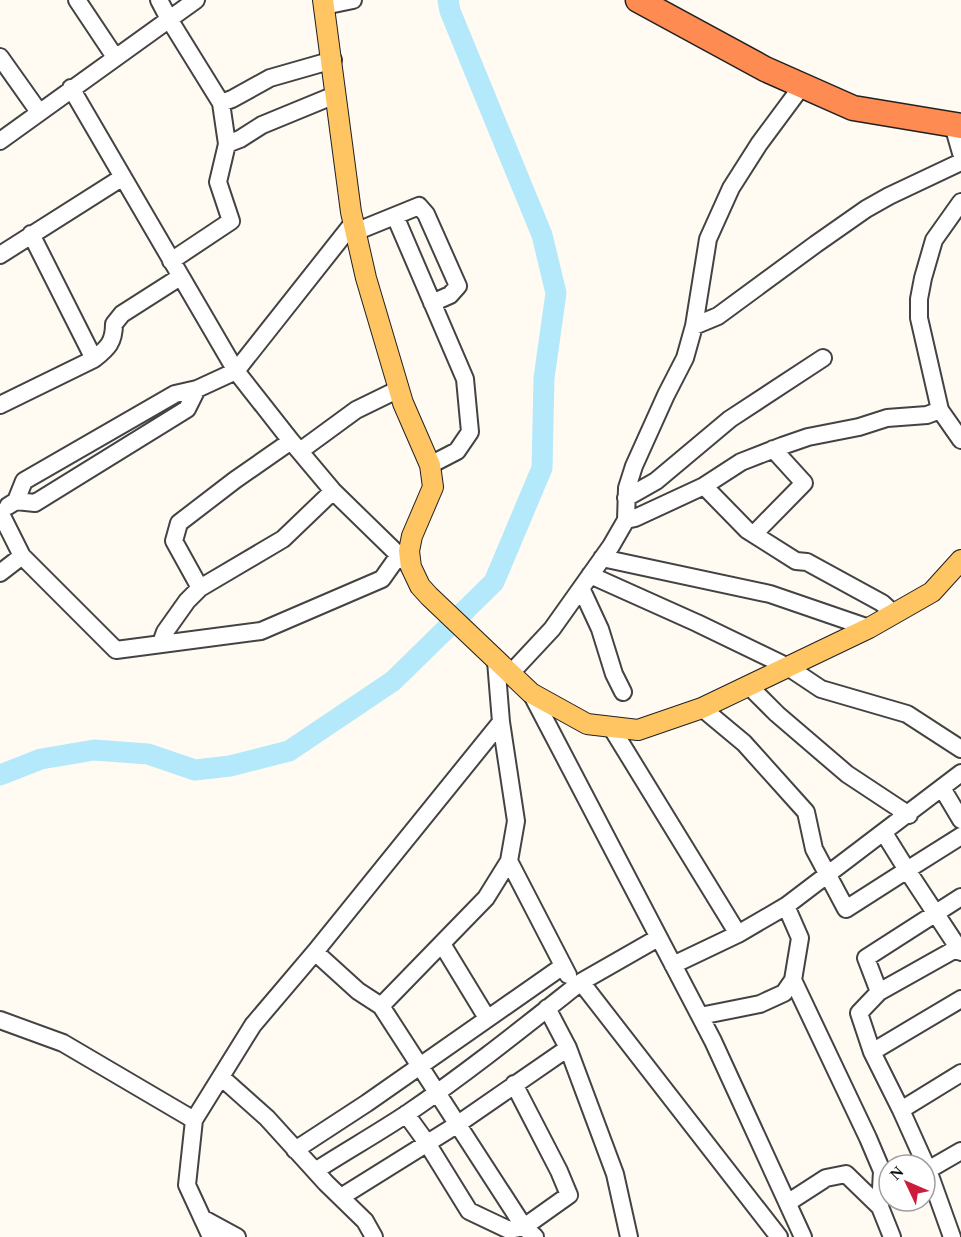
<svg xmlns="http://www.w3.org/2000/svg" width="961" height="1237" font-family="Georgia,serif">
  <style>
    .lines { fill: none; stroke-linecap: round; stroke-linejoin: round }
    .river { stroke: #b4e9fb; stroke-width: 21 }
    .minor-casing { stroke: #434343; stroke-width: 20 }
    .major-casing { stroke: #212121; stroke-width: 22 }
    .highway-casing { stroke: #212121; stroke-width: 27 }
    .minor { stroke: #fff; stroke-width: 16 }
    .major { stroke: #ffc563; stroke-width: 20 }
    .highway { stroke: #fe8b52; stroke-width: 24 }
  </style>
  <rect width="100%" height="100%" fill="#fffbf3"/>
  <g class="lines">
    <path class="river" d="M 0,775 L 41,759 L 94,750 L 148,754 L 195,770 L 230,766 L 289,751 L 393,681 L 494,582 L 542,468 L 544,378 L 556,293 L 542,235 L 450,11 L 448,0"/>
    <defs>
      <path id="minor" d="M 77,0 L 115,57
        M 159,0 L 169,19 L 221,103 L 227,144 L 218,182 L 231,221 L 171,261
        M 324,6 L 353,0
        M 0,57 L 39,112
        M 71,88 L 236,371 L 291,441 L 333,491 L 411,567
        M 221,103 L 232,99 L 270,78 L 333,60
        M 953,125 L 961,153
        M 0,141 L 196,0
        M 227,144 L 240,139 L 262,125 L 335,95
        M 961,202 L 934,240 L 923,278 L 919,299 L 919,318 L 940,410 L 961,440
        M 395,216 L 465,379 L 470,432 L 457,451 L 430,465
        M 355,232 L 419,206 L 426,214 L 458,286 L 450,295 L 432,303
        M 0,255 L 123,177
        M 694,326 L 718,316 L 816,244 L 866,209 L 889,196 L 961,162
        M 94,359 C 108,348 114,342 114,324 L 122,314 L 180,277
        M 0,405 L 94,359 L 31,234
        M 300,451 L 356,410 L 399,389
        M 704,486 L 747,530 L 796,561 L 807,562 L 882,603 L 893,613
        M 626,498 L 656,481 L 730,419 L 823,358
        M 16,501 L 24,481 L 175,394 L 197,389 L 236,371 L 353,223
        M 8,506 L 16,501 L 35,503 L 187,409 L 197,389
        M 0,512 L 22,556 L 116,650 L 261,631 L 382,579 L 399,555
        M 626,520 L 635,518 L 704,486 L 741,462 L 782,446 L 808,437 L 859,427 L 887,418 L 927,415 L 940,410
        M 754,534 L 804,483 L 773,449
        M 602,558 L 770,594 L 869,628
        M 0,573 L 22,556
        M 590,575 L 697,623 L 788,667 L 821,689 L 907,714 L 961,749
        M 200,588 L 174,541 L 179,523 L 235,480 L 291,441
        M 581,588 L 600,629 L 614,674 L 623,692
        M 161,643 L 165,632 L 187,601 L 200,588 L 283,539 L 333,491
        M 510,674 L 552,629 L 611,546 L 626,520 L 627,488 L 634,466 L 666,395 L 685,358 L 694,326 L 708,239 L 731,188 L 759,144 L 802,86
        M 749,686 L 777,714 L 847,774 L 909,815
        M 531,693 L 713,1041 L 803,1237
        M 702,708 L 744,743 L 806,812 L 814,849 L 846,909 L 907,870 L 884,833
        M 611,727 L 738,934
        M 942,788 L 961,820
        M 961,836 L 907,870 L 961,952
        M 509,861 L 568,975
        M 658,938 L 581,982 L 779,1237
        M 442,944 L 487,1018
        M 315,952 L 358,991 L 381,1006 L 524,1227 L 535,1237
        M 673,965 L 738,934 L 786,906 L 961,773
        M 793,980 L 868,1138 L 882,1171 L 880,1207
        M 879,992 L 866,958 L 961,897
        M 381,1006 L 486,898 L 509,861 L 516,821 L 501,722 L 496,661
        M 547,1008 L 568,1048 L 615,1174 L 629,1237
        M 700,1016 L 760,1004 L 784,993 L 793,980 L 800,938 L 786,906
        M 0,1020 L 63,1043 L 194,1120
        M 872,1052 L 961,999
        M 221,1077 L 267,1118 L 326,1183 L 365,1221 L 374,1237
        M 901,1110 L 961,1073
        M 406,1114 L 427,1143 L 469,1211 L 509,1230 L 524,1227 L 569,1195 L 559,1171 L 514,1084
        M 295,1150 L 367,1103 L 563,966
        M 928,1170 L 961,1151
        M 315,1171 C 346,1151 378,1133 408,1113 C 468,1072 524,1027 581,982
        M 341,1197 L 458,1124 L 568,1048
        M 786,1200 L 792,1200 L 826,1178 L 846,1174 L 880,1207 L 892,1237
        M 202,1218 L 237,1237
        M 211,1237 L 187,1185 L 194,1120 L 253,1025 L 315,952 L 501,722
        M 952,1237 L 928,1170 L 901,1110 L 872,1052 L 859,1013 L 879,992 L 961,946"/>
      <path id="major" d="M 323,0 L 351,212 L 366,278 L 403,403 L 430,465 L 433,487 L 412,536 L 409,551 L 411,567 L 420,586 L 429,596 L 531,693 L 587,724 L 638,730 L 702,708 L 869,628 L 932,592 L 961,560"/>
      <path id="highway" d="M 638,0 L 765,69 L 853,108 L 961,126"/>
    </defs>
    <use href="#minor" class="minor-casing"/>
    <use href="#major" class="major-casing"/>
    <use href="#highway" class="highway-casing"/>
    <use href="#minor" class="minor"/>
    <use href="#major" class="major"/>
    <use href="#highway" class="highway"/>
  </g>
  <g transform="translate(907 1183) rotate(314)"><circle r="28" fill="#ffffff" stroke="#9f9f9f" stroke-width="1.5"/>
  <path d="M0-4.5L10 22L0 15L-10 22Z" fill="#cc1c3b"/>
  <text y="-9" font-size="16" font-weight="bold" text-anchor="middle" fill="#101010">N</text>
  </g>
</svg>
